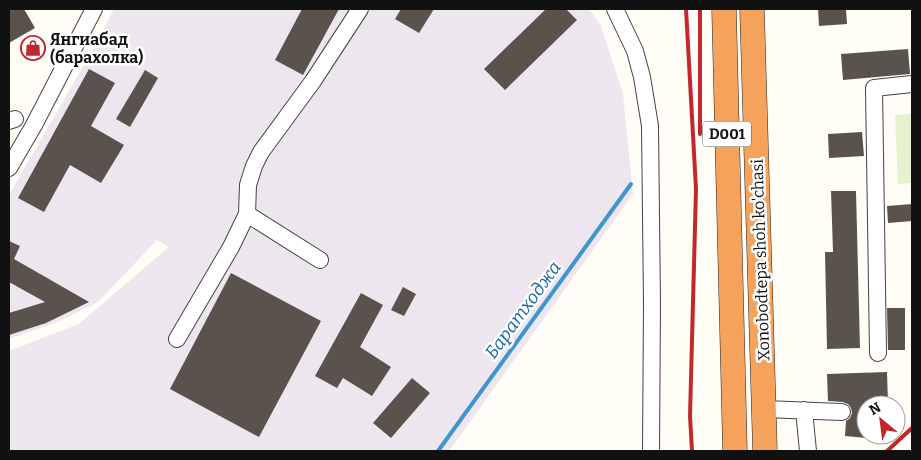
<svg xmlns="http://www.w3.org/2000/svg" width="921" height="460" font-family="Bitter,serif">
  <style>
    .industrial { fill: #eee6ef }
    .pitch { fill: #e6f2cf }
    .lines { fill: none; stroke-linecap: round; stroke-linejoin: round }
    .stream { stroke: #3f96cf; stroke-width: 4 }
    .building { fill: #5a524d }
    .minor-casing { stroke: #444; stroke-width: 18 }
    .highway-casing { stroke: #222; stroke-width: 25 }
    .minor { stroke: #fff; stroke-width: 16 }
    .highway { stroke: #f5a25d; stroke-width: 24 }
    .rail { stroke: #c4262e; stroke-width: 4 }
    .labels { text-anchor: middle; stroke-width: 5; stroke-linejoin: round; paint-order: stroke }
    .shield { fill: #fff; stroke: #585858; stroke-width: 1 }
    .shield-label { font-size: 15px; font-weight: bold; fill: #111 }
    .poi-label { font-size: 16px; font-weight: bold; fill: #111; stroke: #fff; text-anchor: start }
    .street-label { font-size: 16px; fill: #111; stroke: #fff }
    .water-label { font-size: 18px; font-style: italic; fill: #1768a6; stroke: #fff }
  </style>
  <rect width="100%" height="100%" fill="#fffdf5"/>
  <path class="industrial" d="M 114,9 L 589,9 L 601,26 L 623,94 L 633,194 L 449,451 L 9,450 L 9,351 L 79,324 L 169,247 L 157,240 L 98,302 L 60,321 L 9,339 L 9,195 L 96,44 Z"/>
  <path class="pitch" d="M 912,114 L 912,183 L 898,184 L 895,115 Z"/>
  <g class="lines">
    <path class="stream" d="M 438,451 L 631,184"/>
  </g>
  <path class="building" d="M 9,9 L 24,9 L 35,28 L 9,43 Z
    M 302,9 L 339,9 L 303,75 L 275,60 Z
    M 401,9 L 434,9 L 419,33 L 395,19 Z
    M 546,9 L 566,9 L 577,20 L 505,90 L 484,69 Z
    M 818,9 L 846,9 L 847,24 L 819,26 Z
    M 908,49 L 910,74 L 843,80 L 841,54 Z
    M 89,69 L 115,83 L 91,126 L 124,145 L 101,183 L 70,165 L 44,212 L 18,198 Z
    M 145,70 L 158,78 L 130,127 L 116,119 Z
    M 862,132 L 864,156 L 829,158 L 828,134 Z
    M 831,191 L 856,191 L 860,348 L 827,349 L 825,252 L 833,252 Z
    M 912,204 L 912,221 L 888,223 L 887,206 Z
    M 9,241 L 20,246 L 14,259 L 89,302 L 46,323 L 9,335 L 9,313 L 45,302 L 9,282 Z
    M 231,273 L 321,321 L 259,437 L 170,389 Z
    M 403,287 L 416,294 L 404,316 L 391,310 Z
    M 361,293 L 383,305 L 360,347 L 391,367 L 372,396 L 343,378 L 337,388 L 315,376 Z
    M 887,308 L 905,308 L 905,350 L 888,350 Z
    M 887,372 L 888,404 L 866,405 L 866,438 L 845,436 L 846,421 L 850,418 L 852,413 L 851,408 L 848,404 L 843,402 L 828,401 L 827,374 Z
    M 412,378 L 430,393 L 391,438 L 373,423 Z"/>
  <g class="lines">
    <defs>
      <path id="minor" d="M 615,9 L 635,51 L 642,77 L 650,126 L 652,304 L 651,451
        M 9,121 L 15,119
        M 9,168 L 34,125 L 94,9
        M 247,214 L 320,260
        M 177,339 L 231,247 L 247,214 L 248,185 L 254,166 L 261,152 L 313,81 L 360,9
        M 878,353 L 874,88 L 912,84
        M 764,409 L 842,412
        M 804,410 L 808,451"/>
      <path id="highway" d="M 724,9 L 735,451
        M 752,9 L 765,451"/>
    </defs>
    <use href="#minor" class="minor-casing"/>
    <use href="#highway" class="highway-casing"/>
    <use href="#minor" class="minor"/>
    <use href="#highway" class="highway"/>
    <path class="rail" d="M 686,9 L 696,189 L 690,416 L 692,451
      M 700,9 L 700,134
      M 887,451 L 912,428"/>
  </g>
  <defs>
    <symbol id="shop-ring" viewBox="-11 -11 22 22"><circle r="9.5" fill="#fff" stroke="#c4262e" stroke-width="1.5"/><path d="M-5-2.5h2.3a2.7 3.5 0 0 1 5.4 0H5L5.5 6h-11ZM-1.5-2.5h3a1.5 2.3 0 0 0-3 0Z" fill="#c4262e"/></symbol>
  </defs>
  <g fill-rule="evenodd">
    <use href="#shop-ring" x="19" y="34" width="28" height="28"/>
  </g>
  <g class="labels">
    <rect class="shield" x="703" y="121.5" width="48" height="25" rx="4"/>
    <g class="shield-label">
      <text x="727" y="139">D001</text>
    </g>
    <g class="poi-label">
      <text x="50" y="45">Янгиабад<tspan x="50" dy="18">(барахолка)</tspan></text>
    </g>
    <g class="street-label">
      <text transform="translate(760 260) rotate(-92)" y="6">Xonobodtepa shoh ko'chasi</text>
    </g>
    <g class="water-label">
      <text transform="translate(523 310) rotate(-54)" y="6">Баратходжа</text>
    </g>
  </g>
  <rect width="921" height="460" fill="none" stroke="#111111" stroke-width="20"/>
  <g transform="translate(881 420) rotate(331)"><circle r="24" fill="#ffffff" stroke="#a0a0a0"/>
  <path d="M0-4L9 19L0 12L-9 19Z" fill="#c4262e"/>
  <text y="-8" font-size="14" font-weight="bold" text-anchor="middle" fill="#111111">N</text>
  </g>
</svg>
